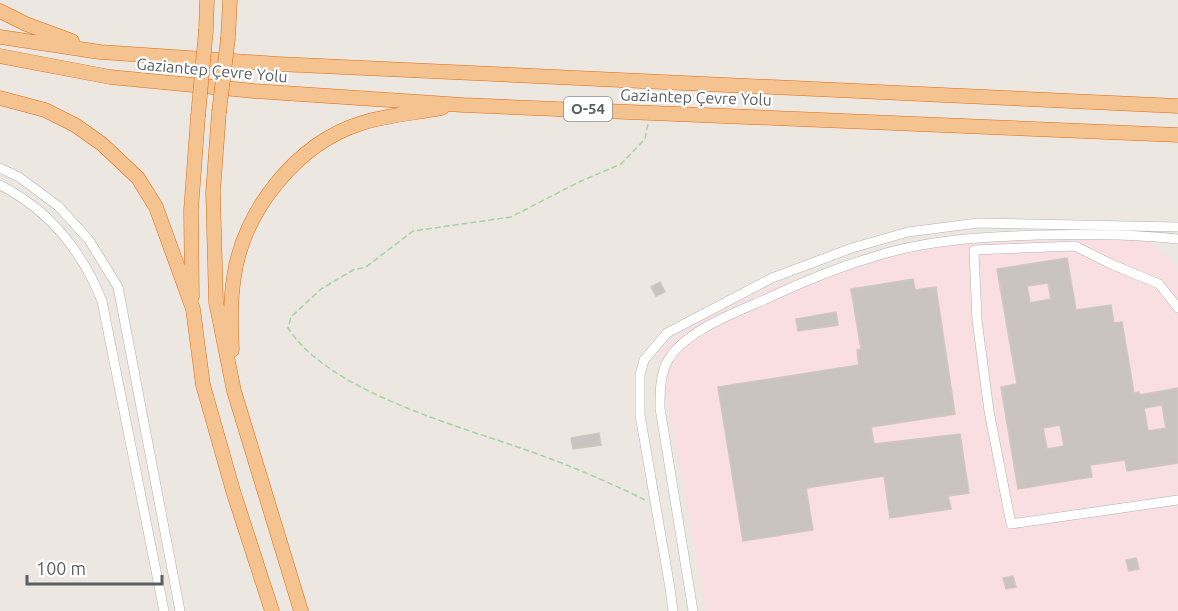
<svg xmlns="http://www.w3.org/2000/svg" width="1178" height="611" font-family="Ubuntu,sans-serif">
  <style>
    .medical { fill: #f9dee2 }
    .building { fill: #c9c4c0; stroke: #d0c7c0; stroke-width: 1.5; fill-rule: evenodd }
    .lines { fill: none; stroke-linecap: round; stroke-linejoin: round }
    .minor-casing { stroke: #afb4b6; stroke-width: 10 }
    .highway-casing { stroke: #dd6c11; stroke-width: 15 }
    .path { stroke: #a4d3a4; stroke-width: 1.5; stroke-dasharray: 6 3; stroke-linecap: butt }
    .minor { stroke: #fff; stroke-width: 9 }
    .highway { stroke: #f5c390; stroke-width: 14 }
    .highway-bridge-casing { stroke: #dd6c11; stroke-width: 15; stroke-linecap: butt }
    .highway-bridge { stroke: #f5c390; stroke-width: 14 }
    .labels { text-anchor: middle; stroke-width: 4.5; stroke-linejoin: round; paint-order: stroke }
    .shield { fill: #fff; stroke: #8c8f90; stroke-width: 1.5 }
    .shield-label { font-size: 15px; font-weight: bold; fill: #5a5f61 }
    .street-label { font-size: 16px; fill: #5a5f61; stroke: #fff }
  </style>
  <rect width="100%" height="100%" fill="#ece7e1"/>
  <path class="medical" d="M 976,233 L 1143,237 L 1172,260 L 1178,275 L 1178,611 L 706,611 L 659,351 L 693,325 L 777,284 L 892,248 Z"/>
  <path class="building" d="M 1067,258 L 1076,310 L 1111,305 L 1114,323 L 1122,322 L 1134,393 L 1139,392 L 1140,395 L 1178,388 L 1178,463 L 1127,471 L 1125,460 L 1090,465 L 1092,477 L 1018,489 L 1001,387 L 1017,384 L 997,269 ZM 1048,283 L 1051,299 L 1030,303 L 1027,286 ZM 1162,405 L 1166,428 L 1148,431 L 1144,408 ZM 1060,425 L 1064,446 L 1047,449 L 1043,428 Z
    M 913,279 L 915,290 L 936,287 L 955,414 L 871,427 L 874,444 L 960,434 L 969,493 L 948,496 L 951,509 L 890,518 L 884,476 L 806,488 L 813,530 L 743,541 L 718,387 L 859,365 L 857,350 L 861,349 L 851,289 Z
    M 660,282 L 665,292 L 656,296 L 651,287 Z
    M 836,312 L 838,325 L 798,331 L 796,319 Z
    M 599,433 L 601,445 L 573,449 L 571,438 Z
    M 1136,558 L 1139,569 L 1129,571 L 1126,560 Z
    M 1013,576 L 1016,587 L 1006,589 L 1003,578 Z"/>
  <g class="lines">
    <defs>
      <path id="minor" d="M 0,168 L 19,177 L 58,206 L 89,240 L 118,287 L 180,611
        M 0,185 C 49,210 82,251 102,301 L 164,611
        M 1178,308 L 1159,284 L 1111,264 L 1075,246 L 974,250 L 977,320 L 989,411 L 1011,524 L 1178,500
        M 673,611 L 670,588 L 640,415 L 640,375 L 644,360 L 667,333 L 772,278 L 852,248 L 908,232 L 978,223 L 1178,227
        M 693,611 L 660,408 C 660,393 660,378 666,364 C 680,333 734,313 764,300 C 798,284 833,269 870,258 C 923,240 981,237 1037,235 C 1084,234 1131,234 1178,239"/>
      <path id="highway" d="M 0,11 L 26,24 L 72,41
        M 206,30 L 207,0
        M 0,37 L 100,52 L 278,64 L 1178,106
        M 228,38 L 230,0
        M 0,56 L 110,77 L 254,91 L 463,105 L 1178,135
        M 0,98 L 45,110 L 75,125 L 102,144 L 138,178 L 156,207 L 193,309 L 203,385 L 234,494 L 272,611
        M 219,112 L 213,192 L 216,302 L 234,391 L 301,611
        M 192,297 L 191,210 L 198,116
        M 232,350 C 231,325 230,301 234,277 C 243,211 297,143 362,123 C 387,115 416,113 442,108"/>
    </defs>
    <use href="#minor" class="minor-casing"/>
    <use href="#highway" class="highway-casing"/>
    <path class="path" d="M 645,500 C 609,482 571,466 532,452 C 460,426 330,393 288,328 L 291,317 L 321,289 L 353,270 L 366,267 L 413,231 L 511,217 L 579,182 L 621,164 L 645,139 L 648,124"/>
    <use href="#minor" class="minor"/>
    <use href="#highway" class="highway"/>
    <defs>
      <path id="highway-bridge" d="M 219,112 L 228,38
        M 198,116 L 206,30"/>
    </defs>
    <use href="#highway-bridge" class="highway-bridge-casing"/>
    <use href="#highway-bridge" class="highway-bridge"/>
  </g>
  <g class="labels">
    <rect class="shield" x="564" y="97" width="48" height="24" rx="4.5"/>
    <g class="shield-label">
      <text x="588" y="114">O-54</text>
    </g>
    <g class="street-label">
      <text transform="translate(212 70) rotate(5)" y="6">Gaziantep Çevre Yolu</text>
      <text transform="translate(696 97) rotate(2)" y="6">Gaziantep Çevre Yolu</text>
    </g>
  </g>
  <path d="M27 575v9h135v-9" fill="none" stroke="#5a5f61" stroke-width="3"/>
  <text x="36" y="575" font-size="18" fill="#5a5f61" stroke="#ffffff" stroke-width="4.5" paint-order="stroke">100 m</text>
</svg>
